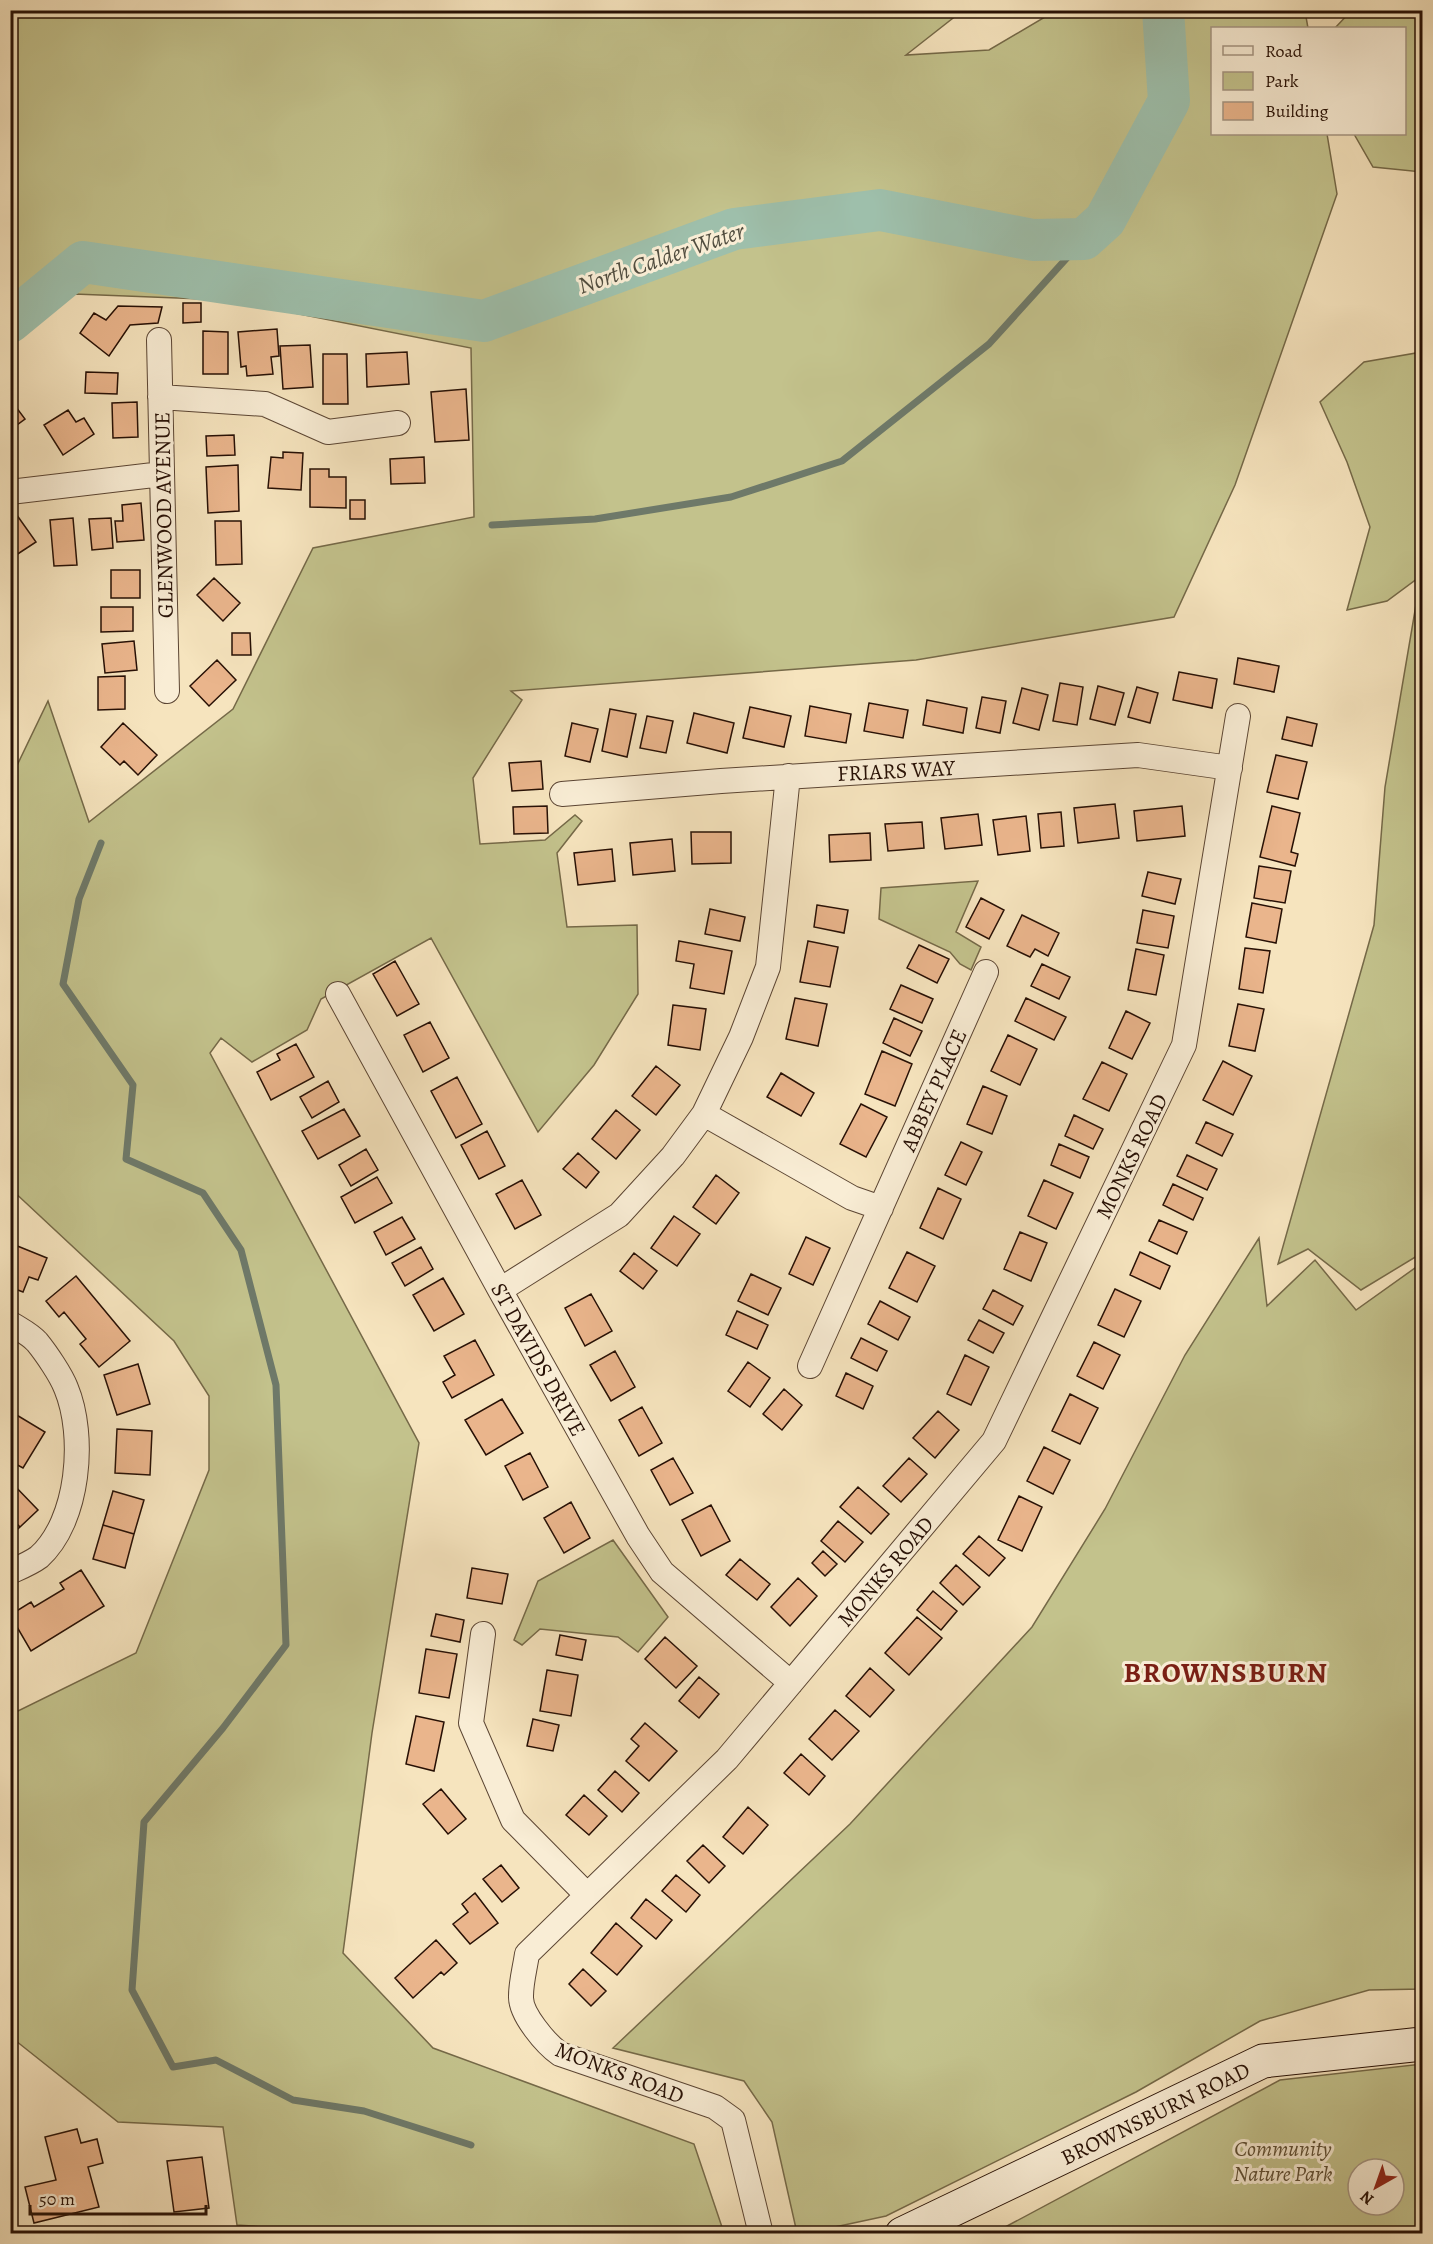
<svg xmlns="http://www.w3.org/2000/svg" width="1433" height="2244" font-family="Alegreya,serif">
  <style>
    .green { fill: #c3c28c; stroke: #756948; stroke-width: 1.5; fill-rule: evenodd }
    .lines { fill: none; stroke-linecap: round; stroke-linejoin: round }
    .stream { stroke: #6e7969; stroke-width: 7 }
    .river { stroke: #9ebfab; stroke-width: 42 }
    .building { fill: #eab58c; stroke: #271005; stroke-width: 1.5 }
    .minor-casing { stroke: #5b4533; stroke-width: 26 }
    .secondary-casing { stroke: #271005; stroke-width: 35 }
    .minor { stroke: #f9edd5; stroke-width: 24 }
    .secondary { stroke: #f9edd5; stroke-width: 33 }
    .labels { text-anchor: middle; stroke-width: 6; stroke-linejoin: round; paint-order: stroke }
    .street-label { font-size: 22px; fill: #271005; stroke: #f9edd5 }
    .park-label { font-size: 22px; font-style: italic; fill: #5e4e34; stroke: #f9edd5 }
    .water-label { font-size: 24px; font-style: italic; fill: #514d3f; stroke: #f9edd5 }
    .district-label { font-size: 28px; font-weight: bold; letter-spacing: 1.5px; fill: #7a1f14; stroke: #f9edd5 }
  </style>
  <rect width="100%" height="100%" fill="#f6e4be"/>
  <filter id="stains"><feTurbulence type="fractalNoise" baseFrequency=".00333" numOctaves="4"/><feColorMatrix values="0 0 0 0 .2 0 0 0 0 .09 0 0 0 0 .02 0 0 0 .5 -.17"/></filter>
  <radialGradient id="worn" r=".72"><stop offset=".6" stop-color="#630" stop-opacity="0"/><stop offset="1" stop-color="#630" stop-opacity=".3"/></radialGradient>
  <path class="green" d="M 11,11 L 962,11 L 906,55 L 989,50 L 1055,11 L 1305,11 L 1308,28 L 1212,28 L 1212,134 L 1327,134 L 1337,194 L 1235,485 L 1174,617 L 916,660 L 511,691 L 522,700 L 473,778 L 480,844 L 545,840 L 575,815 L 582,821 L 557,853 L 567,927 L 637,925 L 638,994 L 594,1065 L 538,1132 L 431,938 L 321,999 L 307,1030 L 252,1062 L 221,1038 L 210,1053 L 419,1443 L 372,1733 L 343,1953 L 433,2048 L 694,2144 L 724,2233 L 362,2234 L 237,2225 L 223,2127 L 118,2122 L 11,2037 L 11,1712 L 16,1712 L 136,1653 L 209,1470 L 209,1396 L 174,1341 L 11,1189 L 10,780 L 48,701 L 89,822 L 233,709 L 313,548 L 474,517 L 471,348 L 229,300 L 74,294 L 11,344 Z
    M 1351,11 L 1422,11 L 1422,172 L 1373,167 L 1354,134 L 1404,134 L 1404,28 L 1335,28 Z
    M 1422,352 L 1422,575 L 1387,601 L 1347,610 L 1370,527 L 1347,462 L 1320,402 L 1364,362 Z
    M 1422,590 L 1422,1253 L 1361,1290 L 1308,1249 L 1278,1264 L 1374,925 L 1385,787 L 1418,593 Z
    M 978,881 L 956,932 L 981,947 L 971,970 L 960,964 L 950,952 L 879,919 L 881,888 Z
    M 1259,1238 L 1267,1306 L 1315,1260 L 1356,1310 L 1422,1263 L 1422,1989 L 1369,1990 L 1260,2021 L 1136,2092 L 886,2216 L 807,2233 L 797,2233 L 772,2122 L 744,2081 L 613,2048 L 850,1824 L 1032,1627 L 1105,1509 L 1185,1355 Z
    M 613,1540 L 668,1617 L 638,1652 L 618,1637 L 540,1629 L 522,1645 L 514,1640 L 538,1581 Z
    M 1422,2064 L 1422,2233 L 994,2233 L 1280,2080 ZM 1358,2169 L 1394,2169 L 1394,2205 L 1358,2205 Z"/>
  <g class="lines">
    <path class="stream" d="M 492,525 L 595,519 L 731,497 L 842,461 L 989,344 L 1084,239
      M 101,843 L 79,899 L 63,984 L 133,1085 L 126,1159 L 203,1193 L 241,1250 L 276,1385 L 286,1645 L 223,1728 L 144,1822 L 132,1990 L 173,2067 L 216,2060 L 293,2100 L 364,2111 L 471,2145"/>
    <path class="river" d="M 10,322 L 83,262 L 484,321 L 734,229 L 880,210 L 1033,240 L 1084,239 L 1105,220 L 1169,101 L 1163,10"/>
  </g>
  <path class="building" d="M 183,303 L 201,303 L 201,322 L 183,323 Z
    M 118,306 L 162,307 L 158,323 L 130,325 L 109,356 L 80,333 L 94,313 L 106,320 Z
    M 277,329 L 279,356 L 271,357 L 273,374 L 247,376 L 246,366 L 241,367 L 238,332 Z
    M 203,331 L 228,332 L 228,374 L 203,374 Z
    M 310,345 L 313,387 L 283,389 L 280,346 Z
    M 407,352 L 409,384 L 367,387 L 366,354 Z
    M 323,354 L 347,354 L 348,404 L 323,404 Z
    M 86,372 L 118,373 L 117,394 L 85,393 Z
    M 466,389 L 469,440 L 435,442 L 431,392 Z
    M 10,399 L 25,419 L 10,430 Z
    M 137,402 L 138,437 L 113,438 L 112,403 Z
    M 68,410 L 76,422 L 84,418 L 94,434 L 63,455 L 44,425 Z
    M 234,435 L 235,455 L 207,456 L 206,436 Z
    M 283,452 L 303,453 L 301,490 L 268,488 L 271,457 L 283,458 Z
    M 424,457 L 425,483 L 391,484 L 390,459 Z
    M 238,465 L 239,511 L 208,513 L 206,467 Z
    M 310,469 L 329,469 L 329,477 L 346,477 L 346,508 L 310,507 Z
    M 350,500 L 365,500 L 365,519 L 350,519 Z
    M 141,503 L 144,540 L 117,542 L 115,521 L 123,521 L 122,505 Z
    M 14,511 L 36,542 L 10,559 L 10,514 Z
    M 73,518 L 77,565 L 54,566 L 50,520 Z
    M 111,518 L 113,548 L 92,550 L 89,519 Z
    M 215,521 L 241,521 L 242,564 L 216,565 Z
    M 111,570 L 140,570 L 140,598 L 111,598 Z
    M 214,578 L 240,603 L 223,621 L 197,595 Z
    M 101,607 L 133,607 L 133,631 L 101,632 Z
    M 232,633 L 250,633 L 251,655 L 232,655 Z
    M 134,641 L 137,670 L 105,673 L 102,644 Z
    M 1238,658 L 1279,666 L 1274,692 L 1234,684 Z
    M 217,660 L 236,680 L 209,706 L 190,686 Z
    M 1179,672 L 1217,679 L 1212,708 L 1173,700 Z
    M 125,676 L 125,709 L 98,710 L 98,677 Z
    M 1060,683 L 1083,687 L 1077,725 L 1053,721 Z
    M 1098,686 L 1124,693 L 1115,725 L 1090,719 Z
    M 1137,687 L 1158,693 L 1150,723 L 1128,717 Z
    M 1022,688 L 1048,695 L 1039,730 L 1013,723 Z
    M 982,697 L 1006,701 L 1000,733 L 976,728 Z
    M 927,700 L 967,708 L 963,733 L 923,725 Z
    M 869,703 L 908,710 L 903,738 L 864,731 Z
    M 810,706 L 851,714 L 846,743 L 805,736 Z
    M 750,707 L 791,716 L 784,747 L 743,738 Z
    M 610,709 L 636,714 L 627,757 L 602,751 Z
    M 694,713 L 734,723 L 727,753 L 687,743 Z
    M 647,716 L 673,721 L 666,753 L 640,748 Z
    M 1287,717 L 1317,724 L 1312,746 L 1282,739 Z
    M 123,723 L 157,755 L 138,775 L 124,761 L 120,765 L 101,747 Z
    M 572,723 L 598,729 L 590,762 L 565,756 Z
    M 1276,755 L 1307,762 L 1298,799 L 1267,792 Z
    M 541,761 L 543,789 L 512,791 L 509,763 Z
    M 1115,804 L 1119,838 L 1078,843 L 1074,808 Z
    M 547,806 L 548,833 L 514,834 L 513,807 Z
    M 1182,806 L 1185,836 L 1137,841 L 1134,811 Z
    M 1272,806 L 1300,813 L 1291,852 L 1298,854 L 1295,866 L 1260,857 Z
    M 1061,812 L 1064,846 L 1041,848 L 1038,814 Z
    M 978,814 L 982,845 L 945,849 L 941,818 Z
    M 1026,816 L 1030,851 L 998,855 L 993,820 Z
    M 922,822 L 924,848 L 888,851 L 885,824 Z
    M 691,832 L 731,832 L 731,863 L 692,864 Z
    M 870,833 L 871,860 L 830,862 L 829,835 Z
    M 672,839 L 675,871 L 633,875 L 630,843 Z
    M 612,849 L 615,881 L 578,885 L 574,853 Z
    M 1259,866 L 1291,871 L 1285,903 L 1254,898 Z
    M 1148,872 L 1181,879 L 1175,904 L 1142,896 Z
    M 981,898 L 1004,910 L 989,939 L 966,927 Z
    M 1252,903 L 1282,909 L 1276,943 L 1246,937 Z
    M 817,905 L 848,910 L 844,933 L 814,927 Z
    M 710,909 L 745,917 L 740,941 L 705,934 Z
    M 1143,910 L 1174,916 L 1168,948 L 1137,943 Z
    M 1022,915 L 1059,933 L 1048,956 L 1035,949 L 1030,957 L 1007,946 Z
    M 679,941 L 732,951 L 724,994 L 690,988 L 694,964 L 676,961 Z
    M 808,941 L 838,947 L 830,987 L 800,982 Z
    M 919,945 L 949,959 L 937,983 L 907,968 Z
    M 1245,948 L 1270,951 L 1263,993 L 1239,989 Z
    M 1136,949 L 1164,955 L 1156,995 L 1128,990 Z
    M 395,961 L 419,1004 L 397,1016 L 373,974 Z
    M 1042,964 L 1070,977 L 1059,999 L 1031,986 Z
    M 901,985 L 933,999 L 922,1023 L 890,1009 Z
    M 795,998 L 827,1004 L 818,1046 L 786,1039 Z
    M 1026,998 L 1066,1017 L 1054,1040 L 1015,1021 Z
    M 1238,1004 L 1264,1009 L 1255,1051 L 1229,1046 Z
    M 673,1005 L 706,1009 L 700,1050 L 668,1045 Z
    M 1126,1011 L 1150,1023 L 1132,1059 L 1109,1048 Z
    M 894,1018 L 922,1031 L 910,1056 L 883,1043 Z
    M 430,1022 L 449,1058 L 423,1072 L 404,1035 Z
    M 1008,1035 L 1037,1049 L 1020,1085 L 991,1071 Z
    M 296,1044 L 314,1077 L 271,1100 L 257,1072 L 280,1060 L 277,1054 Z
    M 882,1051 L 912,1064 L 895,1106 L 865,1094 Z
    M 1223,1061 L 1252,1076 L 1233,1115 L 1203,1100 Z
    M 1102,1062 L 1127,1074 L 1109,1111 L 1083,1099 Z
    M 656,1066 L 680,1085 L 656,1115 L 632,1096 Z
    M 781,1073 L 814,1093 L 801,1116 L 767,1097 Z
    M 457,1077 L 482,1124 L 456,1138 L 431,1091 Z
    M 328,1081 L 339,1102 L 312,1118 L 300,1097 Z
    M 983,1086 L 1007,1096 L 992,1134 L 967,1124 Z
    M 861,1104 L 887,1117 L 866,1157 L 840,1144 Z
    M 344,1109 L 360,1136 L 318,1159 L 302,1131 Z
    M 616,1110 L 640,1130 L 616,1159 L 592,1139 Z
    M 1074,1115 L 1103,1129 L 1093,1149 L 1065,1136 Z
    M 1206,1122 L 1233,1134 L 1222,1156 L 1196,1143 Z
    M 487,1131 L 505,1166 L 479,1179 L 461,1145 Z
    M 961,1142 L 982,1152 L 966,1185 L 945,1175 Z
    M 1059,1144 L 1089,1157 L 1080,1178 L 1051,1165 Z
    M 366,1149 L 378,1170 L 351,1186 L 339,1165 Z
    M 578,1153 L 599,1172 L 586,1188 L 563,1169 Z
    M 1187,1155 L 1217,1169 L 1207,1190 L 1177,1176 Z
    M 716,1175 L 739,1193 L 716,1224 L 693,1207 Z
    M 377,1177 L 392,1203 L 355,1223 L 341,1197 Z
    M 522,1180 L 541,1215 L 515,1229 L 496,1194 Z
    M 1044,1180 L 1073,1193 L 1056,1229 L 1028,1216 Z
    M 1173,1184 L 1203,1198 L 1193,1220 L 1163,1205 Z
    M 938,1188 L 961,1199 L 943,1239 L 920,1228 Z
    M 674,1216 L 700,1234 L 677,1266 L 651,1248 Z
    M 402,1217 L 415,1239 L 386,1255 L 374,1232 Z
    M 1159,1220 L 1187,1232 L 1177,1254 L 1149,1241 Z
    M 1020,1232 L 1047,1243 L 1031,1281 L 1004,1269 Z
    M 806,1237 L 830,1248 L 813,1285 L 789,1274 Z
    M 10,1243 L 47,1258 L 38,1280 L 29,1277 L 23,1292 L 10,1287 Z
    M 421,1247 L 433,1269 L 405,1286 L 392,1263 Z
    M 907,1252 L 935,1266 L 917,1302 L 889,1288 Z
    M 1140,1252 L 1170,1266 L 1160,1289 L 1130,1275 Z
    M 634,1253 L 657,1271 L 643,1289 L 620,1271 Z
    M 751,1274 L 781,1288 L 768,1315 L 738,1301 Z
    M 76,1276 L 130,1341 L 99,1367 L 80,1344 L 86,1339 L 64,1312 L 59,1317 L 46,1301 Z
    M 443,1278 L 464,1314 L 434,1331 L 413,1295 Z
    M 1115,1289 L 1141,1301 L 1124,1337 L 1098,1325 Z
    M 993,1290 L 1023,1306 L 1013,1325 L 983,1309 Z
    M 591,1294 L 612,1331 L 585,1346 L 565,1308 Z
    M 880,1301 L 910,1317 L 898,1340 L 868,1324 Z
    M 737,1311 L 768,1325 L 757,1349 L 726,1335 Z
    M 979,1320 L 1004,1333 L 993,1353 L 968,1340 Z
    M 861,1338 L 887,1351 L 877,1371 L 851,1358 Z
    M 475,1340 L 494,1375 L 452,1398 L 443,1382 L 455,1375 L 444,1356 Z
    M 1094,1342 L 1120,1355 L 1103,1389 L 1077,1376 Z
    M 615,1351 L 635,1387 L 611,1401 L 590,1365 Z
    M 965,1355 L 989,1367 L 971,1405 L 947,1394 Z
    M 748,1362 L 770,1378 L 750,1407 L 728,1391 Z
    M 138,1364 L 150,1404 L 117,1415 L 104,1375 Z
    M 846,1373 L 873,1386 L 863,1409 L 836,1396 Z
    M 784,1389 L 802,1405 L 782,1430 L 763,1414 Z
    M 1070,1394 L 1098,1408 L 1080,1444 L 1052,1431 Z
    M 502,1399 L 523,1433 L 486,1455 L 465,1420 Z
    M 642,1407 L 662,1443 L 639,1456 L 619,1420 Z
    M 10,1411 L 45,1432 L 23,1468 L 10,1461 L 10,1441 L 14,1435 L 10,1433 Z
    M 938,1411 L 959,1430 L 935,1458 L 913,1438 Z
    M 117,1429 L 152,1431 L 150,1475 L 115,1473 Z
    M 1044,1447 L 1070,1460 L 1053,1494 L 1027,1481 Z
    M 530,1453 L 548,1487 L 523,1500 L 505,1466 Z
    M 673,1458 L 693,1493 L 670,1505 L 651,1470 Z
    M 909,1458 L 927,1474 L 901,1502 L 883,1486 Z
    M 11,1482 L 38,1510 L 20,1527 L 10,1517 Z
    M 858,1487 L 889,1514 L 871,1534 L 840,1507 Z
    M 113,1491 L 144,1500 L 134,1534 L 103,1525 Z
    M 1019,1496 L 1042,1507 L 1022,1551 L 998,1540 Z
    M 571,1502 L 590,1538 L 564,1553 L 544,1518 Z
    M 711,1505 L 730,1541 L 701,1556 L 682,1520 Z
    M 10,1517 L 20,1527 L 10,1536 Z
    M 838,1521 L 863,1542 L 845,1562 L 821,1541 Z
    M 103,1525 L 134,1534 L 125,1568 L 93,1559 Z
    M 979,1536 L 1005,1558 L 989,1576 L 963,1554 Z
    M 823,1551 L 837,1564 L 825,1576 L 812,1563 Z
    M 740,1559 L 770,1584 L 757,1600 L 726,1575 Z
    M 956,1565 L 980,1587 L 963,1605 L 940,1583 Z
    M 472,1568 L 508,1574 L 502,1604 L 467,1598 Z
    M 81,1570 L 104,1606 L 31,1651 L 10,1615 L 31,1602 L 34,1607 L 64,1589 L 60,1583 Z
    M 798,1578 L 817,1596 L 790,1626 L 771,1607 Z
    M 933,1591 L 957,1611 L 941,1630 L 917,1610 Z
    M 436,1614 L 464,1620 L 460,1642 L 431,1636 Z
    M 917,1617 L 942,1638 L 909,1675 L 885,1653 Z
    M 560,1635 L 586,1640 L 582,1660 L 556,1655 Z
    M 665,1637 L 697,1666 L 676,1688 L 645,1659 Z
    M 426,1649 L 457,1654 L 449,1698 L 419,1693 Z
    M 870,1668 L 894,1690 L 870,1717 L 846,1696 Z
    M 547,1670 L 578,1675 L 571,1716 L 540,1711 Z
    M 699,1677 L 719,1694 L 699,1718 L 679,1701 Z
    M 835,1710 L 859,1731 L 832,1760 L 809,1739 Z
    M 416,1716 L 444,1722 L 434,1771 L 406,1764 Z
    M 533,1719 L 559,1725 L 553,1751 L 527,1746 Z
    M 645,1723 L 677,1751 L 649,1781 L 626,1761 L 639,1746 L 631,1739 Z
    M 801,1754 L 825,1776 L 809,1795 L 784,1773 Z
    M 615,1771 L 639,1793 L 622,1812 L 598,1790 Z
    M 441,1789 L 466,1819 L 448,1834 L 423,1804 Z
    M 584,1795 L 607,1816 L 589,1835 L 566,1815 Z
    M 748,1807 L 768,1825 L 743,1854 L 723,1837 Z
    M 703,1845 L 725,1866 L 709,1883 L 687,1861 Z
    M 501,1865 L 519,1888 L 502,1902 L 483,1879 Z
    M 676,1875 L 700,1895 L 686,1912 L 662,1891 Z
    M 475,1893 L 498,1923 L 470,1944 L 453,1924 L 468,1912 L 462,1904 Z
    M 646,1899 L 672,1920 L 656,1939 L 631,1918 Z
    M 616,1923 L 642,1946 L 617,1975 L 591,1953 Z
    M 436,1940 L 457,1963 L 444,1975 L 441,1972 L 413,1998 L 395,1978 Z
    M 583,1969 L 606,1991 L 591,2006 L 569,1984 Z
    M 77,2129 L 81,2143 L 97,2139 L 103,2163 L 88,2167 L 99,2207 L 34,2223 L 25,2187 L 56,2180 L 45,2137 Z
    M 202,2157 L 209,2208 L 174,2212 L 167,2161 Z"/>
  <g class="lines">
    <defs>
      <path id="minor" d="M 159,340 L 167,691
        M 160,397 L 265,404 L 328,432 L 398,423
        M 10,492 L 162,474
        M 562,794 L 721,781 L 1138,755 L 1230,768
        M 338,994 L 500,1290 L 638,1536 L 662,1572 L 791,1683
        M 704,1114 L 852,1198 L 881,1208
        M 500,1290 L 619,1215 L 673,1156 L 704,1114 L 741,1037 L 768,967 L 788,776
        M 10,1323 C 19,1329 30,1334 37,1342 C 46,1353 61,1375 66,1388 C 86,1436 79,1521 39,1557 C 31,1563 19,1568 10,1572
        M 810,1366 L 986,972
        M 483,1634 L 471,1723 L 513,1820 L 587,1895
        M 761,2234 L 733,2120 L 715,2107 L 560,2054 C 546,2044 520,2014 521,1996 C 521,1982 525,1968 527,1954 L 727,1759 L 994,1441 L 1184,1045 L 1238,716"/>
      <path id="secondary" d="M 902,2234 L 1263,2061 L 1422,2044"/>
    </defs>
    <use href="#minor" class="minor-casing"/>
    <use href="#secondary" class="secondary-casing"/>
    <use href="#minor" class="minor"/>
    <use href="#secondary" class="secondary"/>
  </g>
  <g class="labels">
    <g class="street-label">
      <text transform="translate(163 515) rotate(-91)" y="8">GLENWOOD AVENUE</text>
      <text transform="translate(896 770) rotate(-3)" y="8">FRIARS WAY</text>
      <text transform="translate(933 1090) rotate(-66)" y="8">ABBEY PLACE</text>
      <text transform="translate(1131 1156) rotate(-64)" y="8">MONKS ROAD</text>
      <text transform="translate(539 1359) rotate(61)" y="8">ST DAVIDS DRIVE</text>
      <text transform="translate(885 1571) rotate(-50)" y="8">MONKS ROAD</text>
      <text transform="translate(620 2072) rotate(21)" y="8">MONKS ROAD</text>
      <text transform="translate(1155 2113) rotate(-26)" y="8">BROWNSBURN ROAD</text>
    </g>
    <g class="park-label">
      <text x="1283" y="2156">Community<tspan x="1283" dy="25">Nature Park</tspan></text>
    </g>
    <g class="water-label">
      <text transform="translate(661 258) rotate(-19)" y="8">North Calder Water</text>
    </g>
    <g class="district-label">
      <text x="1226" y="1682">BROWNSBURN</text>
    </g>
  </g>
  <rect width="1433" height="2244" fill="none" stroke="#f6e4be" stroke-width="36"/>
  <rect x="12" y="12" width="1409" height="2220" fill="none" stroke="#271005" stroke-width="3"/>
  <rect x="18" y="18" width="1397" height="2208" fill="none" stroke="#271005" stroke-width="1.5"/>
  <rect x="1211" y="27" width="195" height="108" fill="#f9edd5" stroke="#a59582" stroke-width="1.5"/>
  <rect x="1223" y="46" width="30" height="9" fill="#f9edd5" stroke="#a59582" stroke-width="1.5"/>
  <text x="1265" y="57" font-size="18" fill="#271005">Road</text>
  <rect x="1223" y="72" width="30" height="18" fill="#c3c28c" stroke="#a59582" stroke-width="1.5"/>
  <text x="1265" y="87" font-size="18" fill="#271005">Park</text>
  <rect x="1223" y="102" width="30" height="18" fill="#eab58c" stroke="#a59582" stroke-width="1.5"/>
  <text x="1265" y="117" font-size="18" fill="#271005">Building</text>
  <g transform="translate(1376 2187) rotate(220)"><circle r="28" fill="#f9edd5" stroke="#a59582" stroke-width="1.5"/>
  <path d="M0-4.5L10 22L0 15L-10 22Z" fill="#8f2418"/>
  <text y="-9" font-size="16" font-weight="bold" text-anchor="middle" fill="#271005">N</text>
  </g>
  <path d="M30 2205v9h176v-9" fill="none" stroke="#271005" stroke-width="3"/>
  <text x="39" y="2205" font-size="18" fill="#271005" stroke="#f9edd5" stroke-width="4.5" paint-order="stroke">50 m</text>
  <rect width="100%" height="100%" filter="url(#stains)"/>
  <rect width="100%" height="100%" fill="url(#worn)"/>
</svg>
